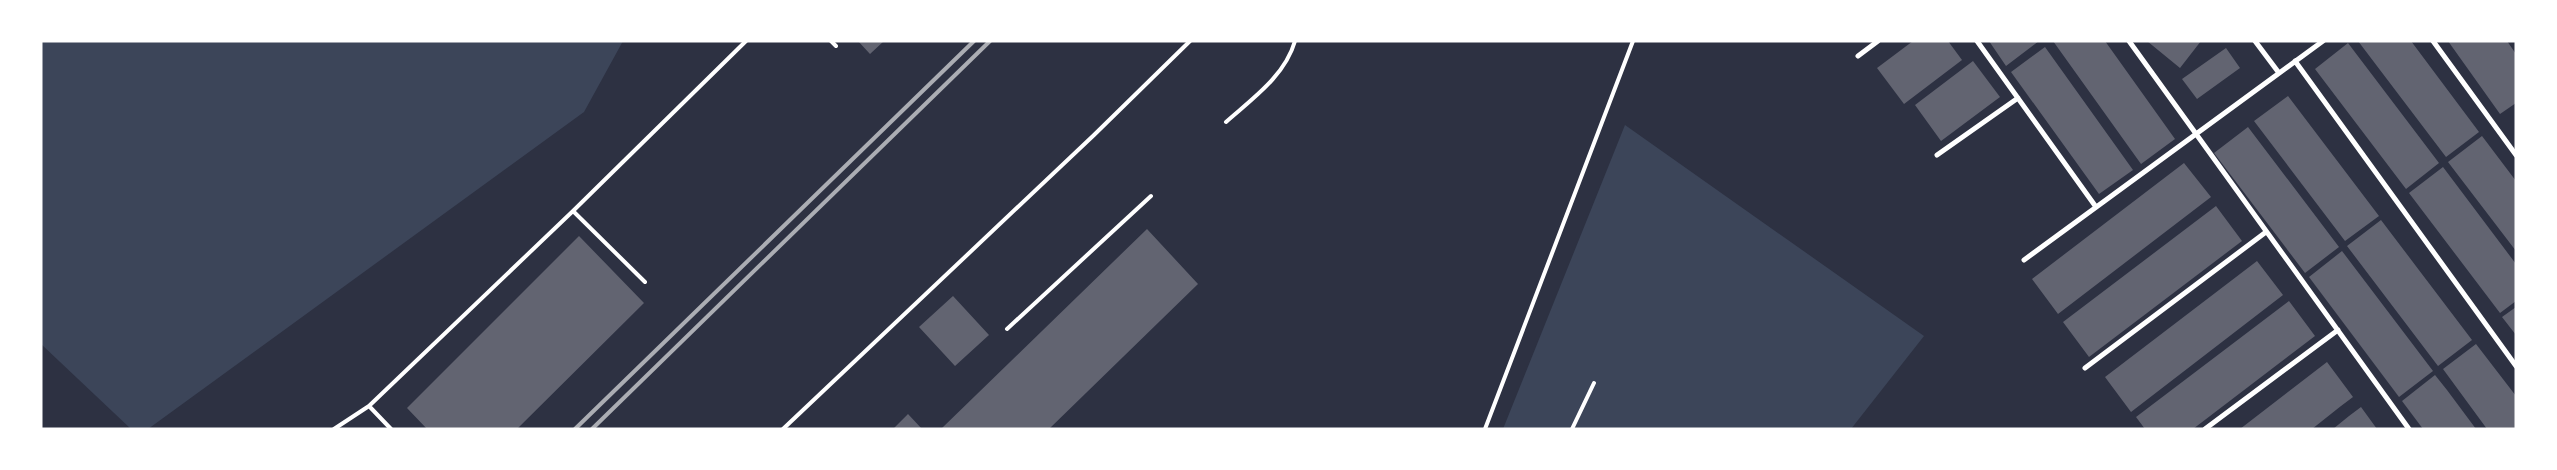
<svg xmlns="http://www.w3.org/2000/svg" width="2557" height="470" font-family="'Alegreya Sans',sans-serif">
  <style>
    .green { fill: #3c4559 }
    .building { fill: #626471 }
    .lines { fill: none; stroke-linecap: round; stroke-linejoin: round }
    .service { stroke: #fff; stroke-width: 4 }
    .minor { stroke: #fff; stroke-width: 5 }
    .rail { stroke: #abadb3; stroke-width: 4 }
  </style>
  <rect width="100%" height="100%" fill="#2d3142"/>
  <path class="green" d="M 41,41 L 623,41 L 584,112 L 148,429 L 131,429 L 41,344 Z
    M 1625,125 L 1924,336 L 1851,429 L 1503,429 Z"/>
  <path class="building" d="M 858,41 L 884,41 L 870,54 Z
    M 1913,41 L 1948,41 L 1962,60 L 1904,104 L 1877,68 Z
    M 1989,41 L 2039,41 L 2006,66 Z
    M 2053,41 L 2105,41 L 2175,139 L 2141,164 Z
    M 2147,41 L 2201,41 L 2180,68 Z
    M 2358,41 L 2411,41 L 2479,132 L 2446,157 Z
    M 2448,41 L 2507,41 L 2516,54 L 2516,103 L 2500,114 Z
    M 2348,43 L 2439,163 L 2406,189 L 2315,69 Z
    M 2045,47 L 2133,170 L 2099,194 L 2011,72 Z
    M 2226,48 L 2240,68 L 2197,99 L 2182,79 Z
    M 1973,61 L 2000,97 L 1941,141 L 1915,105 Z
    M 2288,96 L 2379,216 L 2345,241 L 2254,121 Z
    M 2248,127 L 2339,247 L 2305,273 L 2214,153 Z
    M 2482,136 L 2516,181 L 2516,251 L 2448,162 Z
    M 2184,163 L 2211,197 L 2058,314 L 2032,279 Z
    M 2443,167 L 2516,264 L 2516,301 L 2500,313 L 2409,193 Z
    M 2216,206 L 2242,241 L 2089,357 L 2063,322 Z
    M 2381,220 L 2472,340 L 2438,366 L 2347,246 Z
    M 1147,229 L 1198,284 L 1049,429 L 941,429 Z
    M 579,236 L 644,303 L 517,429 L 427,429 L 407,408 Z
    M 2342,251 L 2433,371 L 2399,397 L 2309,277 Z
    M 2257,261 L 2283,295 L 2131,412 L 2105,377 Z
    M 953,296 L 989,335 L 955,366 L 919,327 Z
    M 2289,301 L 2315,336 L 2193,429 L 2145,429 L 2136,417 Z
    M 2516,307 L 2516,335 L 2502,317 Z
    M 2476,344 L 2516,396 L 2516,429 L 2487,429 L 2443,369 Z
    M 2327,362 L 2353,397 L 2341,406 L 2312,429 L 2240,429 Z
    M 2435,375 L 2447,390 L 2476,429 L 2423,429 L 2402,401 Z
    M 2361,407 L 2377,429 L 2333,429 L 2349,416 Z
    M 908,414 L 922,429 L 893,429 Z"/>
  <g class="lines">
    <path class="service" d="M 831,41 L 836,46
      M 1226,122 C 1252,99 1285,76 1295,41
      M 573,211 L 645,282
      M 1007,329 L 1151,196
      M 369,406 L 391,429
      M 334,429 L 369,406 L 573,211 L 746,41
      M 783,429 L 1094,135 L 1190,41
      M 1485,429 L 1633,41
      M 1572,429 L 1594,383"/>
    <path class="minor" d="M 1977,41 L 2096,207
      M 2129,41 L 2409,429
      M 2255,41 L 2279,73
      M 2433,41 L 2516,155
      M 1858,56 L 1878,41
      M 2295,61 L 2516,366
      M 1937,155 L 2018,98
      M 2024,260 L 2323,41
      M 2085,368 L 2266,232
      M 2205,429 L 2338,330"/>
    <path class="rail" d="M 575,429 L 974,41
      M 592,429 L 990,41"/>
  </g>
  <rect width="2557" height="470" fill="none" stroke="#ffffff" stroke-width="85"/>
</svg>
